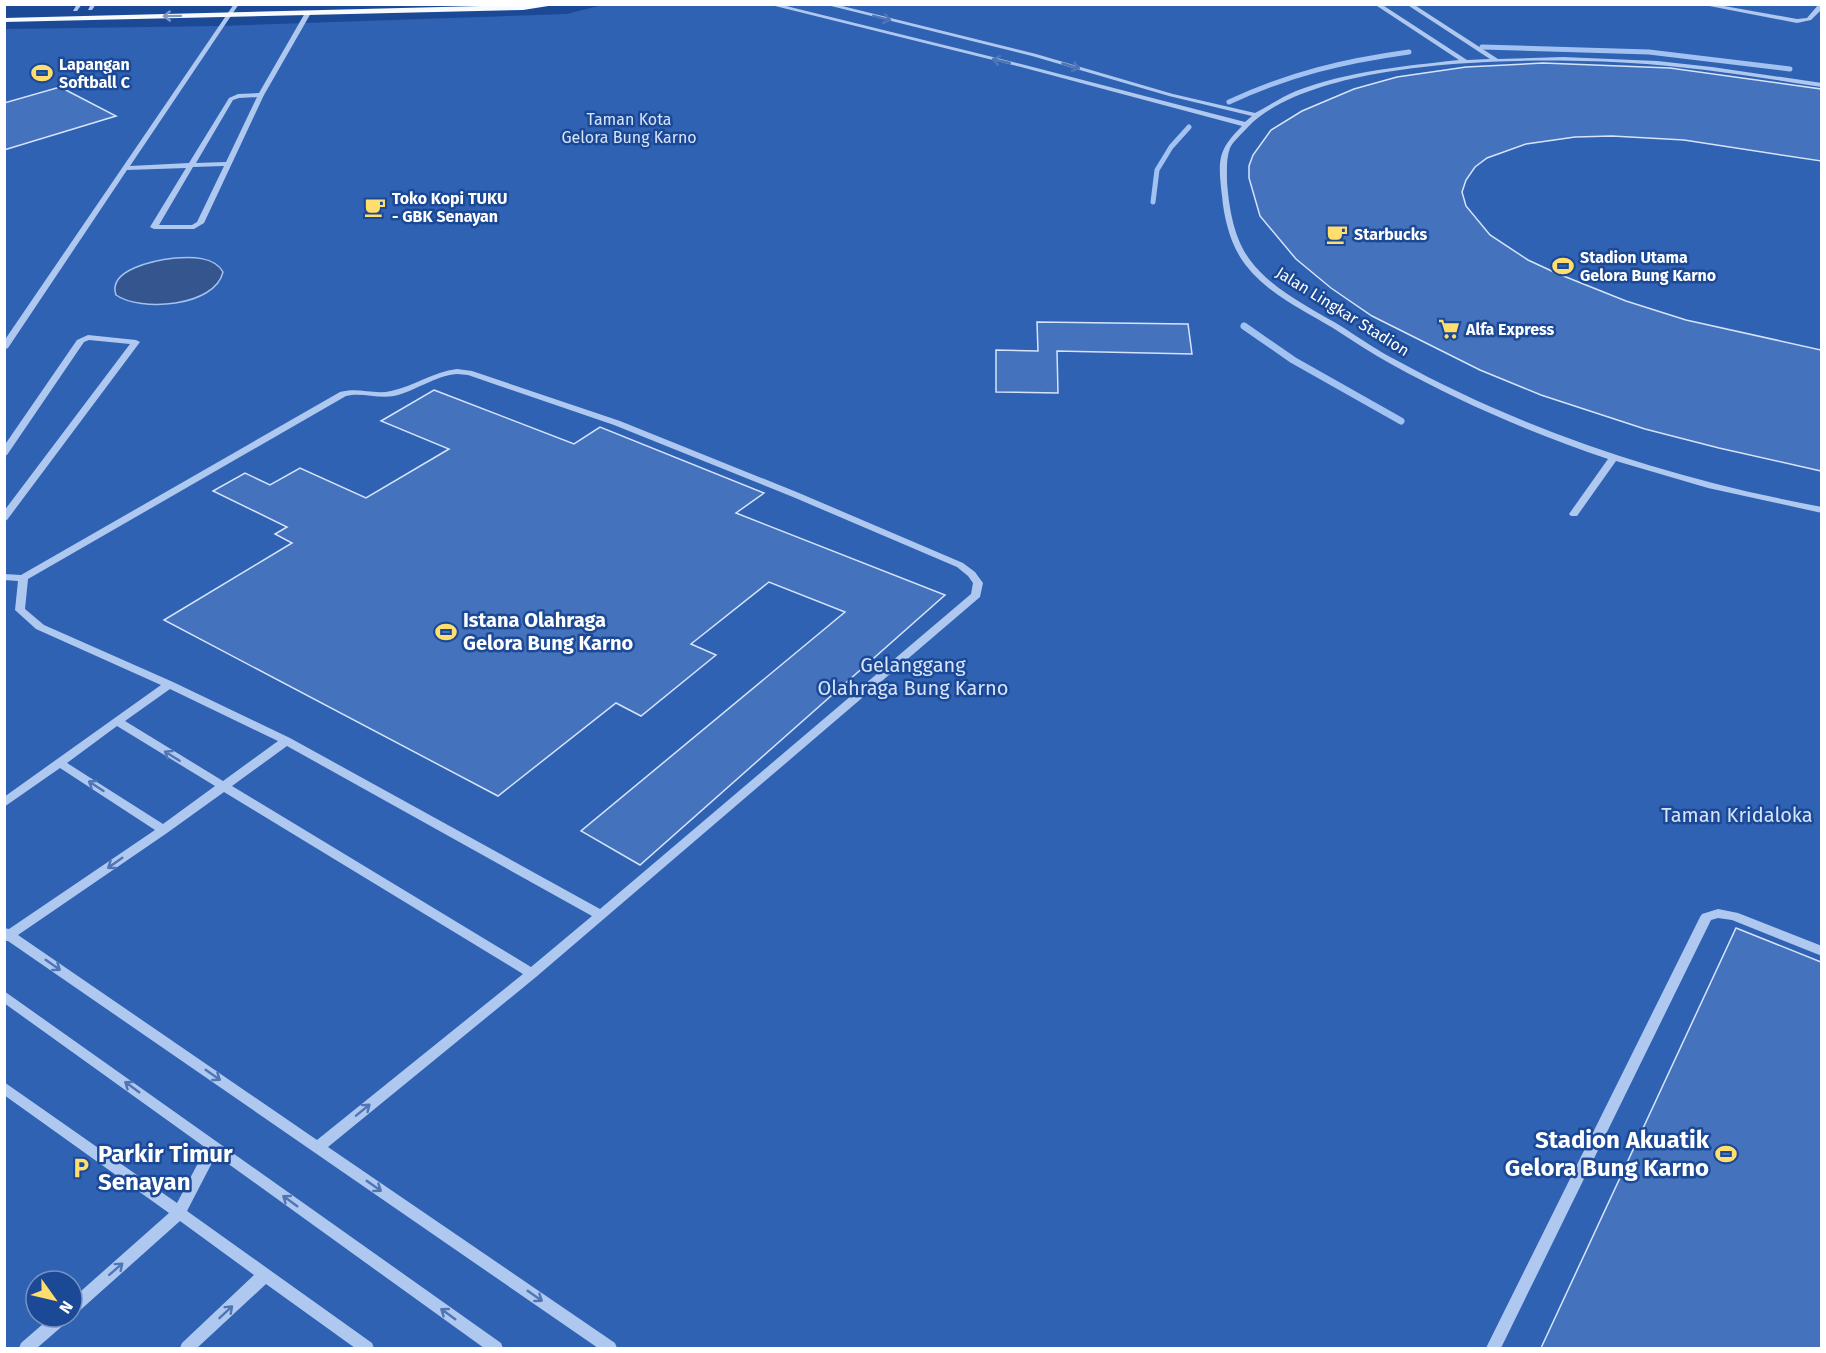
<svg xmlns="http://www.w3.org/2000/svg" width="1826" height="1353" font-family="'Fira Sans',sans-serif">
  <style>
    .green { fill: #3062b4; fill-rule: evenodd }
    .water { fill: #35558e; stroke: #a2c2f1; stroke-width: 1.5 }
    .lines { fill: none; stroke-linecap: round; stroke-linejoin: round }
    .stream-far1 { stroke: #a2c2f1; stroke-width: 5 }
    .stream { stroke: #a2c2f1; stroke-width: 7 }
    .building { fill: #4472bc; stroke: #d6e4fb; stroke-width: 1.5 }
    .minor { fill: #afc8ef; fill-rule: evenodd }
    .major { fill: #f7faff; fill-rule: evenodd }
    .oneway { stroke: #7f99c5 }
    .oneway2 { stroke: #4f75b5 }
    .labels { text-anchor: middle; stroke-width: 5; stroke-linejoin: round; paint-order: stroke }
    .far-poi-label { font-size: 16px; font-weight: bold; fill: #fff; stroke: #1c4996; text-anchor: start }
    .far-park-label { font-size: 16px; fill: #d6e4fb; stroke: #1c4996 }
    .far-street-label { font-size: 16px; fill: #fff; stroke: #1c4996 }
    .poi-label { font-size: 20px; font-weight: bold; fill: #fff; stroke: #1c4996; text-anchor: start }
    .park-label { font-size: 20px; fill: #d6e4fb; stroke: #1c4996 }
    .near-poi-label { font-size: 24px; font-weight: bold; fill: #fff; stroke: #1c4996; text-anchor: end }
  </style>
  <rect width="100%" height="100%" fill="#1c4996"/>
  <path class="green" d="M 606,4 L 1821,5 L 1821,1348 L 5,1348 L 5,29 L 221,26 L 567,14 ZM 36,1281 L 72,1281 L 72,1317 L 36,1317 Z"/>
  <path class="water" d="M 175,258 C 191,257 214,256 223,272 C 215,307 140,312 116,295 C 107,269 157,260 175,258 Z"/>
  <g class="lines">
    <path class="stream-far1" d="M 1482,47 L 1649,52 L 1790,69
      M 1229,102 C 1289,74 1344,61 1409,52
      M 1153,202 L 1157,170 L 1171,147 L 1189,127"/>
    <path class="stream" d="M 1244,326 L 1293,360 L 1401,421"/>
  </g>
  <path class="building" d="M 1543,63 L 1670,68 L 1821,89 L 1821,161 L 1684,140 L 1612,136 L 1575,137 L 1526,144 L 1487,158 L 1475,167 L 1466,180 L 1462,192 L 1466,206 L 1490,235 L 1528,260 L 1556,273 L 1626,301 L 1686,320 L 1821,350 L 1821,471 L 1719,448 L 1645,429 L 1541,395 L 1480,370 L 1372,316 L 1331,288 L 1296,259 L 1260,216 L 1249,178 L 1249,166 L 1253,155 L 1271,130 L 1302,111 L 1354,89 L 1397,77 L 1466,67 Z
    M 60,87 L 116,116 L 4,150 L 4,103 Z
    M 1037,322 L 1188,324 L 1192,354 L 1057,351 L 1058,393 L 996,392 L 996,350 L 1038,351 Z
    M 434,390 L 574,444 L 600,427 L 764,493 L 736,513 L 945,595 L 640,865 L 581,831 L 845,612 L 769,582 L 691,644 L 716,655 L 641,716 L 616,703 L 498,796 L 164,620 L 292,543 L 275,534 L 287,527 L 213,491 L 245,473 L 270,485 L 300,468 L 366,498 L 449,449 L 381,421 Z
    M 1736,928 L 1821,962 L 1821,1348 L 1541,1348 Z"/>
  <g class="lines">
    <path class="minor" d="M 77,4 L 82,4 L 77,11 L 73,11 Z
      M 91,4 L 96,4 L 92,10 L 88,10 Z
      M 234,4 L 239,4 L 130,166 L 189,163 L 229,98 L 238,94 L 259,93 L 305,13 L 310,12 L 311,13 L 264,95 L 204,223 L 194,229 L 154,229 L 150,227 L 186,168 L 127,170 L 8,348 L 4,350 L 4,341 ZM 257,97 L 226,162 L 196,163 L 233,100 L 239,98 ZM 224,166 L 197,222 L 192,225 L 159,225 L 193,167 Z
      M 767,4 L 778,4 L 1025,65 L 1245,122 L 1252,116 L 1169,96 L 1032,56 L 823,4 L 834,4 L 1036,54 L 1173,94 L 1255,113 C 1268,106 1282,97 1296,91 C 1348,71 1405,66 1459,60 L 1374,4 L 1381,4 L 1467,60 L 1490,59 L 1406,4 L 1413,4 L 1498,59 L 1563,57 L 1657,61 L 1712,67 L 1822,83 L 1822,87 C 1758,77 1695,67 1631,63 C 1536,57 1317,56 1248,127 C 1242,134 1234,140 1230,148 C 1226,159 1227,171 1227,182 C 1229,208 1234,239 1250,260 C 1273,291 1311,308 1344,328 C 1361,339 1378,351 1396,360 C 1529,433 1673,479 1822,507 L 1822,513 L 1708,488 L 1616,461 L 1577,516 L 1571,516 L 1569,514 L 1608,459 C 1533,434 1460,402 1391,364 C 1371,353 1352,340 1333,328 C 1301,309 1264,292 1242,260 C 1230,242 1224,218 1222,196 C 1218,160 1217,151 1242,126 L 1021,67 Z
      M 1699,4 L 1713,4 L 1797,19 L 1807,18 L 1819,4 L 1822,4 L 1822,9 L 1811,20 L 1797,23 Z
      M 88,335 L 136,340 L 140,342 L 7,520 L 4,521 L 4,511 L 130,344 L 89,340 L 84,342 L 7,455 L 4,456 L 4,446 L 77,340 Z
      M 457,369 L 472,371 L 620,421 L 799,493 L 963,563 L 975,572 L 983,583 L 980,597 L 536,977 L 328,1147 L 615,1343 L 617,1348 L 598,1348 L 8,941 L 4,941 L 4,928 L 9,929 L 155,830 L 60,768 L 4,807 L 4,797 L 161,685 L 36,629 L 15,610 L 18,581 L 4,580 L 4,574 L 21,575 L 340,392 C 358,387 374,395 391,391 C 414,386 433,372 457,369 ZM 457,374 L 468,375 L 614,425 L 793,497 L 957,567 L 968,576 L 973,583 L 971,594 L 600,909 L 290,738 L 173,682 L 44,625 L 25,609 L 28,579 L 346,396 C 362,392 377,399 394,396 C 416,391 434,376 457,374 ZM 170,689 L 278,741 L 223,781 L 125,721 ZM 117,726 L 215,786 L 163,824 L 67,763 ZM 287,746 L 592,916 L 531,967 L 232,786 ZM 224,792 L 523,974 L 317,1140 L 18,935 L 167,833 Z
      M 1718,909 L 1738,913 L 1822,946 L 1822,956 L 1732,920 L 1718,918 L 1711,920 L 1501,1348 L 1486,1348 L 1700,917 L 1702,914 Z
      M 4,991 L 501,1343 L 503,1348 L 484,1348 L 216,1155 L 187,1211 L 372,1343 L 374,1348 L 355,1348 L 266,1284 L 197,1348 L 180,1348 L 182,1343 L 254,1275 L 180,1221 L 77,1313 L 72,1315 L 72,1299 L 169,1213 L 4,1095 L 4,1082 L 177,1203 L 206,1148 L 4,1003 Z
      M 51,1317 L 70,1317 L 67,1322 L 37,1348 L 19,1348 L 21,1343 Z"/>
    <path class="major" d="M 561,4 L 523,10 L 4,22 L 4,18 Z"/>
  </g>
  <defs><path id="oneway-shaft" d="M-6 0H5M1.5-3L5.5 0L1.5 3" fill="none" stroke-width="1.6" stroke-linecap="round" stroke-linejoin="round" transform="scale(1.5)"/></defs>
  <use class="oneway" href="#oneway-shaft" transform="translate(172 16) rotate(179)"/>
  <g class="oneway2">
    <use href="#oneway-shaft" transform="translate(882 18) rotate(14)"/>
    <use href="#oneway-shaft" transform="translate(1001 61) rotate(-167)"/>
    <use href="#oneway-shaft" transform="translate(1071 66) rotate(16)"/>
    <use href="#oneway-shaft" transform="translate(172 756) rotate(-148)"/>
    <use href="#oneway-shaft" transform="translate(96 786) rotate(-147)"/>
    <use href="#oneway-shaft" transform="translate(115 863) rotate(145)"/>
    <use href="#oneway-shaft" transform="translate(53 965) rotate(35)"/>
    <use href="#oneway-shaft" transform="translate(213 1075) rotate(35)"/>
    <use href="#oneway-shaft" transform="translate(132 1087) rotate(-144)"/>
    <use href="#oneway-shaft" transform="translate(363 1110) rotate(-39)"/>
    <use href="#oneway-shaft" transform="translate(374 1186) rotate(35)"/>
    <use href="#oneway-shaft" transform="translate(290 1201) rotate(-144)"/>
    <use href="#oneway-shaft" transform="translate(116 1269) rotate(-41)"/>
    <use href="#oneway-shaft" transform="translate(535 1296) rotate(35)"/>
    <use href="#oneway-shaft" transform="translate(226 1312) rotate(-43)"/>
    <use href="#oneway-shaft" transform="translate(448 1314) rotate(-144)"/>
  </g>
  <defs>
    <symbol id="stadium-bare" viewBox="-9 -9 18 18"><path d="M0-5a6.5 5 0 1 0 0 10a6.5 5 0 1 0 0-10ZM-3.5-1.8h7v3.6h-7Z" fill="#ffde6d" stroke="#1c4996" stroke-width="2.5" paint-order="stroke"/></symbol>
    <symbol id="cafe-bare" viewBox="-9 -9 18 18"><path d="M-5.5-4.5H6V0H3Q3 3.5 0 3.5H-2.5Q-5.5 3.5-5.5 0ZM3-3.2v2h1.7v-2ZM-6 4.5H4V6H-6Z" fill="#ffde6d" stroke="#1c4996" stroke-width="2.5" paint-order="stroke"/></symbol>
    <symbol id="supermarket-bare" viewBox="-9 -9 18 18"><path d="M-6-5.5h2.5l.6 2H6L4.5 2H-2.5L-4.4-4H-6ZM-1.5 3.2a1.3 1.3 0 1 0 .1 0ZM3 3.2a1.3 1.3 0 1 0 .1 0Z" fill="#ffde6d" stroke="#1c4996" stroke-width="2.5" paint-order="stroke"/></symbol>
    <symbol id="parking-bare" viewBox="-9 -9 18 18"><path d="M-3.5-5.5H1a3.5 3.5 0 0 1 0 7H-1V5.5H-3.5ZM-1-3.4V-.6H.8a1.4 1.4 0 0 0 0-2.8Z" fill="#ffde6d" stroke="#1c4996" stroke-width="2.5" paint-order="stroke"/></symbol>
  </defs>
  <g fill-rule="evenodd">
    <use href="#stadium-bare" x="27" y="58" width="30" height="30"/>
    <use href="#cafe-bare" x="360" y="192" width="30" height="30"/>
    <use href="#cafe-bare" x="1322" y="219" width="30" height="30"/>
    <use href="#stadium-bare" x="1548" y="251" width="30" height="30"/>
    <use href="#supermarket-bare" x="1434" y="314" width="30" height="30"/>
    <use href="#stadium-bare" x="431" y="617" width="30" height="30"/>
    <use href="#stadium-bare" x="1711" y="1139" width="30" height="30"/>
    <use href="#parking-bare" x="66" y="1153" width="30" height="30"/>
  </g>
  <g class="labels">
    <g class="far-poi-label">
      <text x="59" y="70">Lapangan<tspan x="59" dy="18">Softball C</tspan></text>
      <text x="392" y="204">Toko Kopi TUKU<tspan x="392" dy="18">- GBK Senayan</tspan></text>
      <text x="1354" y="240">Starbucks</text>
      <text x="1580" y="263">Stadion Utama<tspan x="1580" dy="18">Gelora Bung Karno</tspan></text>
      <text x="1466" y="335">Alfa Express</text>
    </g>
    <g class="far-park-label">
      <text x="629" y="125">Taman Kota<tspan x="629" dy="18">Gelora Bung Karno</tspan></text>
    </g>
    <g class="far-street-label">
      <text transform="translate(1343 311) rotate(32)" y="6">Jalan Lingkar Stadion</text>
    </g>
    <g class="poi-label">
      <text x="463" y="627">Istana Olahraga<tspan x="463" dy="23">Gelora Bung Karno</tspan></text>
    </g>
    <g class="park-label">
      <text x="913" y="672">Gelanggang<tspan x="913" dy="23">Olahraga Bung Karno</tspan></text>
      <text x="1737" y="822">Taman Kridaloka</text>
    </g>
    <g class="near-poi-label">
      <text x="1709" y="1148">Stadion Akuatik<tspan x="1709" dy="28">Gelora Bung Karno</tspan></text>
      <text x="98" y="1162" text-anchor="start">Parkir Timur<tspan x="98" dy="28">Senayan</tspan></text>
    </g>
  </g>
  <rect width="1826" height="1353" fill="none" stroke="#ffffff" stroke-width="12"/>
  <g transform="translate(54 1299) rotate(124)"><circle r="28" fill="#1c4996" stroke="#7792c0" stroke-width="1.5"/>
  <path d="M0-4.5L10 22L0 15L-10 22Z" fill="#ffde6d"/>
  <text y="-9" font-size="16" font-weight="bold" text-anchor="middle" fill="#ffffff">N</text>
  </g>
</svg>
